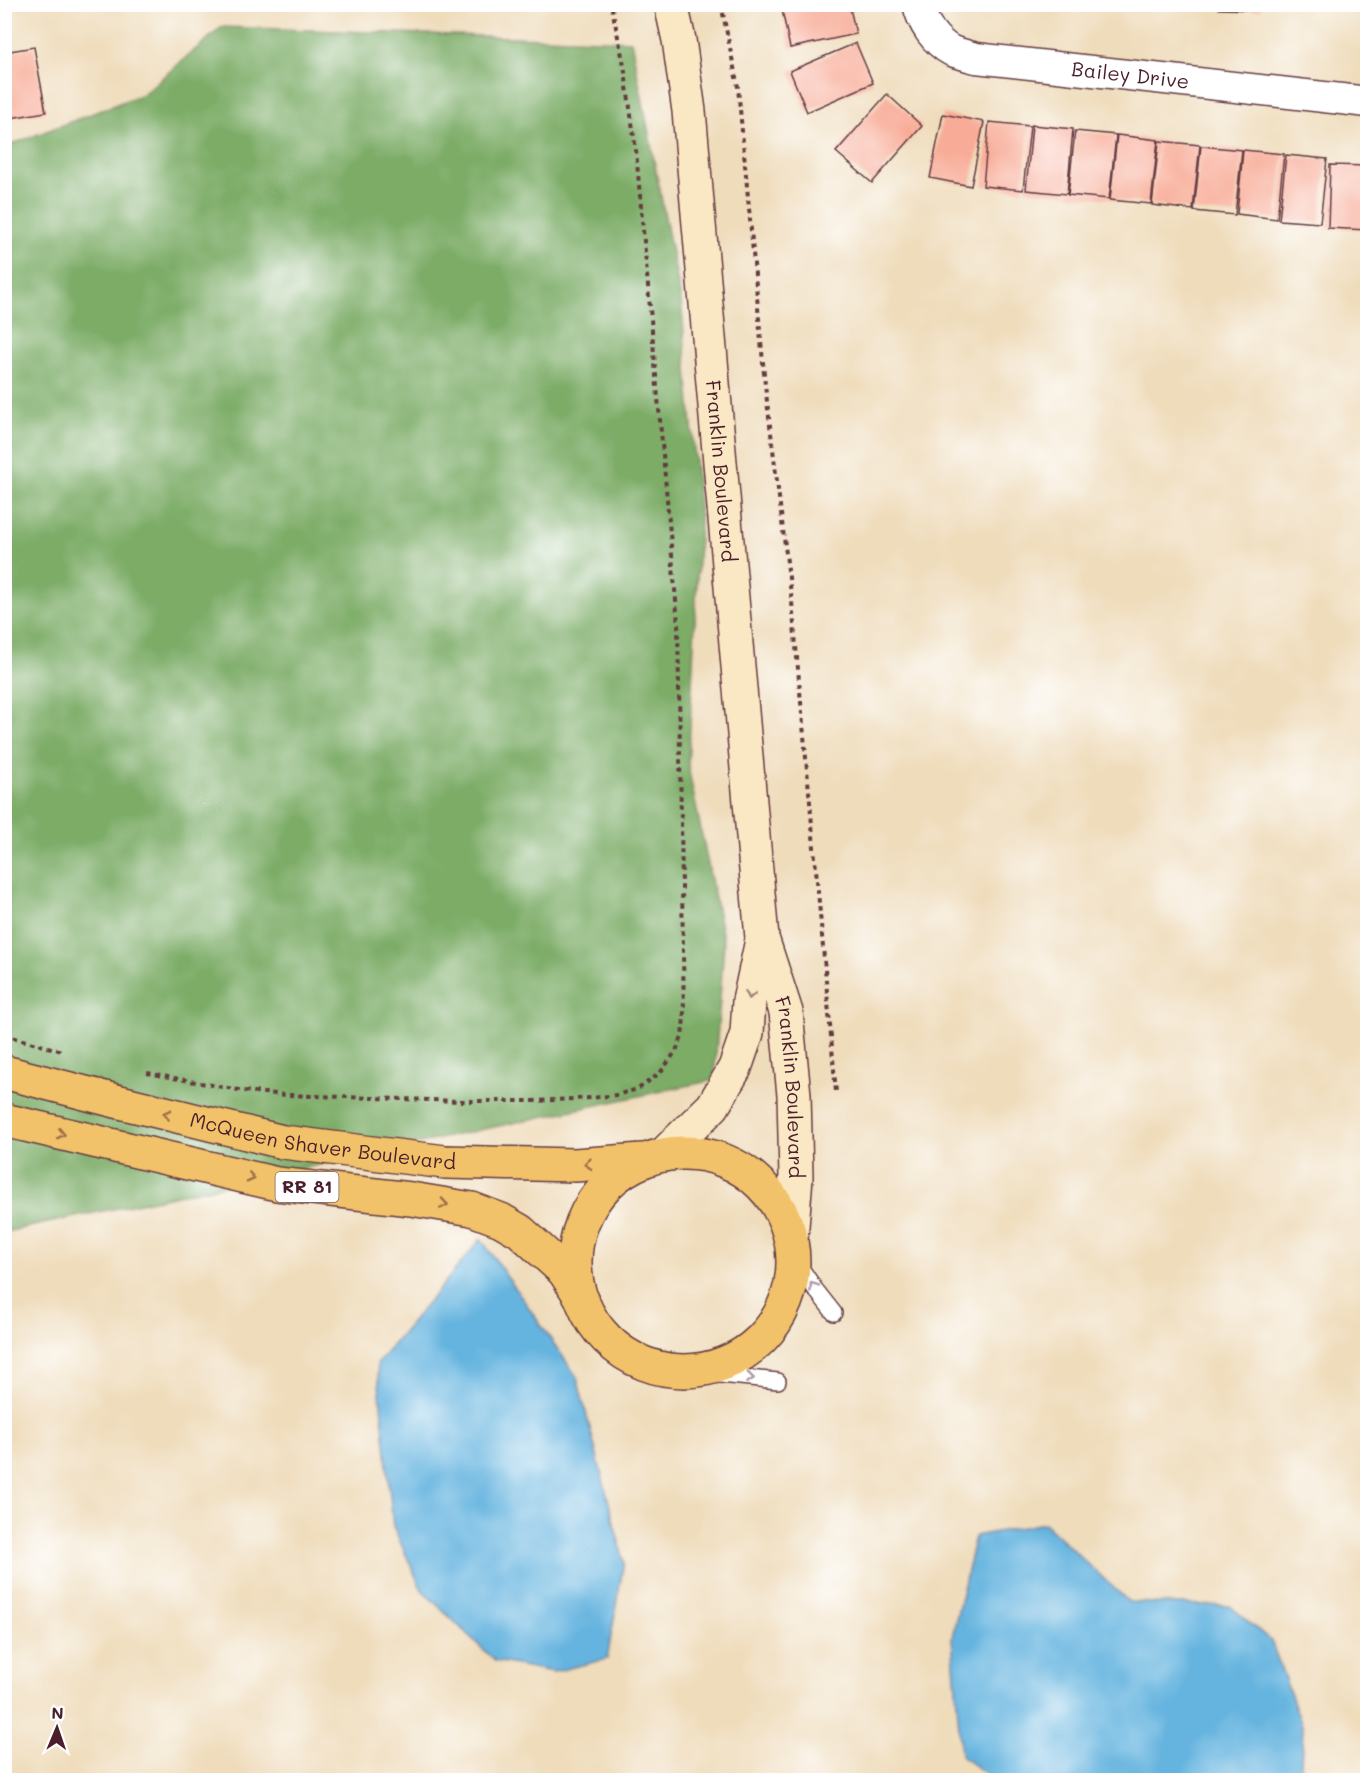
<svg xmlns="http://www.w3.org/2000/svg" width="1372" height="1785" font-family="Mali,sans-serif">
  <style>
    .forest { fill: #7cac66; stroke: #636648; stroke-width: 1.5 }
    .water { fill: #65b4df; stroke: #586a85; stroke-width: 1.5 }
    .building { fill: #f8ac97 }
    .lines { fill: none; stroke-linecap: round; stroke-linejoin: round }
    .lane-casing { stroke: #633b41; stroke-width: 18 }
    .street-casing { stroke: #633b41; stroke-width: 33 }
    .secondary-casing { stroke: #633b41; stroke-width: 36 }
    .primary-casing { stroke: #633b41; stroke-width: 36 }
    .path { stroke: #633b41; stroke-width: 4; stroke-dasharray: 4.5 4.5; stroke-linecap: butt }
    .lane { stroke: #fff; stroke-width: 15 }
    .street { stroke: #fff; stroke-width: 30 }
    .secondary { stroke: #fae7c3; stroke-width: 33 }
    .primary { stroke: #f2c26a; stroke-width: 33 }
    .oneway { stroke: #a28377 }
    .oneway2 { stroke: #9e704a }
    .oneway3 { stroke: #ae9aa0 }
    .labels { text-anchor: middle; stroke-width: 6; stroke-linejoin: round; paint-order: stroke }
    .shield { fill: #fff; stroke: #80626b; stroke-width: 1.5 }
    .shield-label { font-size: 18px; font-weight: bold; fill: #4a1f2b }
    .street-label { font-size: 20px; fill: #4a1f2b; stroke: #fff }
  </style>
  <rect width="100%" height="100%" fill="#fff"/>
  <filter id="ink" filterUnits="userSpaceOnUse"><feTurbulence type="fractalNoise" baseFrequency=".0167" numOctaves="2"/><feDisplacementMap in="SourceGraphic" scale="12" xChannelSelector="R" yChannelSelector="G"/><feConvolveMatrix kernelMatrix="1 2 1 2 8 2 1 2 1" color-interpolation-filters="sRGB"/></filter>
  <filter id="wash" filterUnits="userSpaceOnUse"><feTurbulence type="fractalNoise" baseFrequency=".008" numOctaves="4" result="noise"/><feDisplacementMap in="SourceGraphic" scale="24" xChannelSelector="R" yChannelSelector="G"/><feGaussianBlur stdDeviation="1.35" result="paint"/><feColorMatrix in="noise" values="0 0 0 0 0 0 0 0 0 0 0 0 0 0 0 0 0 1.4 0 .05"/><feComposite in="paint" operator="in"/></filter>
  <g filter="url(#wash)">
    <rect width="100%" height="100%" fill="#efdcbb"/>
    <path class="forest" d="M 222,27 L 631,41 L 681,300 L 700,519 L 688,767 L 724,943 L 714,1080 L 5,1232 L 5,147 L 143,94 Z"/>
    <path class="water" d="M 481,1239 L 577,1377 L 624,1562 L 607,1659 L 553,1672 L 495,1661 L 422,1590 L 393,1526 L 377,1364 Z
      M 1044,1523 L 1129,1602 L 1230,1606 L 1271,1641 L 1303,1728 L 1300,1780 L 995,1780 L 961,1756 L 952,1637 L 975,1536 Z"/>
    <g id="blocks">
      <path class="building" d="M 805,4 L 849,4 L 856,34 L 790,48 L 782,10 Z
        M 1219,4 L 1261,4 L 1261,10 L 1219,9 Z
        M 856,43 L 873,83 L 807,112 L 790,71 Z
        M 34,47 L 46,112 L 4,119 L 4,52 Z
        M 887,94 L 922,126 L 872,183 L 836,152 Z
        M 943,114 L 984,122 L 971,186 L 930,178 Z
        M 989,122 L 1030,126 L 1023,190 L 983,186 Z
        M 1032,125 L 1073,129 L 1067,194 L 1026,190 Z
        M 1075,131 L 1116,135 L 1109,199 L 1068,195 Z
        M 1117,135 L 1158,140 L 1151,204 L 1110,200 Z
        M 1159,141 L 1200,145 L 1193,210 L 1152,205 Z
        M 1201,146 L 1242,150 L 1235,215 L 1194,211 Z
        M 1243,150 L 1284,154 L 1277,219 L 1237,214 Z
        M 1286,155 L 1327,159 L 1320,223 L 1279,220 Z
        M 1330,165 L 1368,166 L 1368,230 L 1328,228 Z"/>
    </g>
  </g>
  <g filter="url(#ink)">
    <use href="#blocks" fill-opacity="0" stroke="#633b41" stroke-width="1.5"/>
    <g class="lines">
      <defs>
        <path id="lane" d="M 793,1256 L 815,1289 L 834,1313
          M 681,1371 L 778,1381"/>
        <g id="street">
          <path id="s1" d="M 918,4 C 922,23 935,42 952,51 C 960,54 969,56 976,58 L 1368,102"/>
        </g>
        <g id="secondary">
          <path id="s2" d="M 671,4 L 679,40 L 689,111 L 762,938 L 786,1012 L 794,1095 L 796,1177 L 791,1239"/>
          <path d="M 663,1155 L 713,1106 L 735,1068 L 747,1033 L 749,1001 L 762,940"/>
        </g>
        <g id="primary">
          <path id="s3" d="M 4,1072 L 116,1101 L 283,1142 L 445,1162 L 575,1165 L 642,1160"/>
          <path d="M 4,1120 L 277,1184 L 411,1199 L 472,1209 L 501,1220 L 520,1231 L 564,1271 L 579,1294"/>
          <circle cx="684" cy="1262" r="109"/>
        </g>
      </defs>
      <use href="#lane" class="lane-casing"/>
      <use href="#street" class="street-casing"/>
      <use href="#secondary" class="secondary-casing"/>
      <use href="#primary" class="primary-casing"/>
      <path class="path" d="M 721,4 L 738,87 L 765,385 L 792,602 L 836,1092
        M 4,1035 L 62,1051
        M 147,1073 L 244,1091 L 286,1095 L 460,1101 L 534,1101 L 592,1098 L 616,1095 L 638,1089 L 660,1073 L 676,1051 L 682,1037 L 684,1018 L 678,623 L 636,151 L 624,65 L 611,4"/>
      <use href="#lane" class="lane"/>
      <use href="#street" class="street"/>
      <use href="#secondary" class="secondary"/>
      <use href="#primary" class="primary"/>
    </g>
    <defs><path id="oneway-chevron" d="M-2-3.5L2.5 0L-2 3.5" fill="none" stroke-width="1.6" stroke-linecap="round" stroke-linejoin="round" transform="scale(1.5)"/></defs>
    <use class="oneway" href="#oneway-chevron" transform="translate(750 995) rotate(100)"/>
    <g class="oneway2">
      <use href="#oneway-chevron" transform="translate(167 1114) rotate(-166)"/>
      <use href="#oneway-chevron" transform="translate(61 1134) rotate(13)"/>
      <use href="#oneway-chevron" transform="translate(588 1164) rotate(175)"/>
      <use href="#oneway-chevron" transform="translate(251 1178) rotate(13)"/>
      <use href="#oneway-chevron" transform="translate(444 1204) rotate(9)"/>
    </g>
    <g class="oneway3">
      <use href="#oneway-chevron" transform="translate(813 1286) rotate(-125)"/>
      <use href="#oneway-chevron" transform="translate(750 1378) rotate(7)"/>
    </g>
  </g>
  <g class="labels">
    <rect class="shield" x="275.5" y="1172" width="63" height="30" rx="4.5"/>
    <g class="shield-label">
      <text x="307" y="1193">RR 81</text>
    </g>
    <g class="street-label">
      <text dy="7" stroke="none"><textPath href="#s1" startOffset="240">Bailey Drive</textPath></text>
      <text dy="7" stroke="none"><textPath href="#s2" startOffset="470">Franklin Boulevard</textPath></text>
      <text dy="7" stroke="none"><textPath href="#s2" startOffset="1092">Franklin Boulevard</textPath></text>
      <text dy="7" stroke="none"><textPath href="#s3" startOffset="327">McQueen Shaver Boulevard</textPath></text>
    </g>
  </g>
  <rect width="1372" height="1785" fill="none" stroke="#fff" stroke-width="24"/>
  <g transform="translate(57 1728) rotate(2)" stroke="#ffffff" stroke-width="4.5" paint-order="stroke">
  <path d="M0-4.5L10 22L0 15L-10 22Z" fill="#4a1f2b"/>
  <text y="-9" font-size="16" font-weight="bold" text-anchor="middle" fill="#4a1f2b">N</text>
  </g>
</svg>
